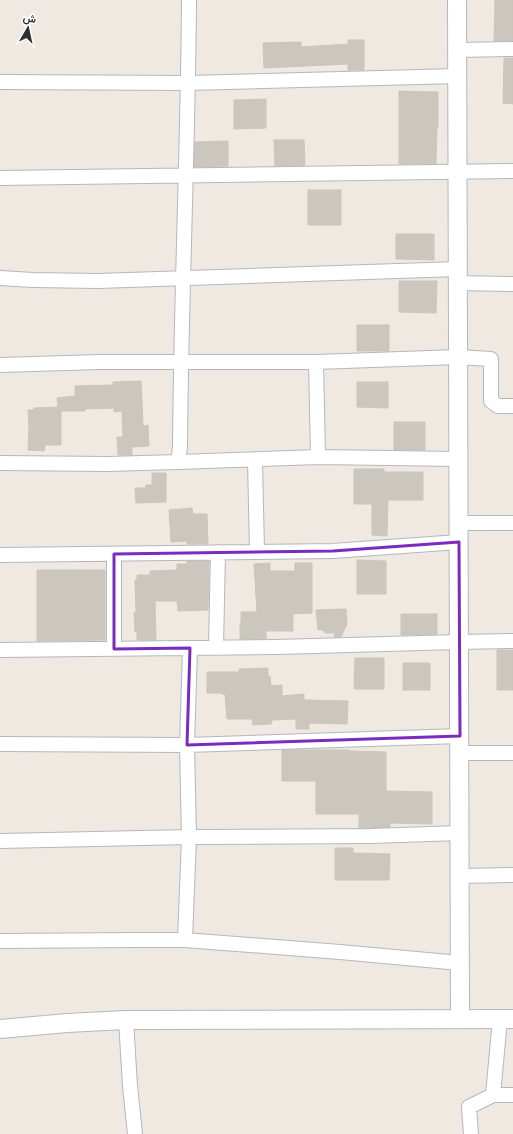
<svg xmlns="http://www.w3.org/2000/svg" width="513" height="1134" font-family="'IBM Plex Sans',Vazirmatn,sans-serif">
  <style>
    .building { fill: #cbc7bf; stroke: #cbc5ba }
    .lines { fill: none; stroke-linecap: round; stroke-linejoin: round }
    .minor-casing { stroke: #b4b7c1; stroke-width: 16 }
    .tertiary-casing { stroke: #b4b7c1; stroke-width: 20 }
    .minor { stroke: #fff; stroke-width: 14 }
    .tertiary { stroke: #fff; stroke-width: 18 }
    .marked { fill: none; stroke: #7b2cbf; stroke-width: 3; stroke-linejoin: round }
  </style>
  <rect width="100%" height="100%" fill="#efe9e1"/>
  <path class="building" d="M 495,0 L 513,0 L 513,41 L 494,41 Z
    M 348,40 L 364,40 L 364,70 L 348,70 L 348,64 L 264,68 L 263,43 L 301,42 L 301,47 L 348,44 Z
    M 504,58 L 513,58 L 513,104 L 503,103 Z
    M 399,91 L 438,92 L 438,127 L 437,127 L 436,164 L 399,164 Z
    M 266,99 L 266,128 L 234,129 L 234,100 Z
    M 274,140 L 304,140 L 305,165 L 275,166 Z
    M 228,141 L 228,166 L 194,167 L 195,142 Z
    M 308,190 L 341,190 L 341,225 L 308,225 Z
    M 396,234 L 434,234 L 434,260 L 396,259 Z
    M 399,281 L 437,281 L 436,313 L 399,312 Z
    M 357,325 L 389,325 L 389,351 L 357,351 Z
    M 141,381 L 143,426 L 148,425 L 149,446 L 132,447 L 132,455 L 118,455 L 117,437 L 123,437 L 122,411 L 114,412 L 114,408 L 85,409 L 85,411 L 61,411 L 61,445 L 45,445 L 44,451 L 28,450 L 29,426 L 28,410 L 34,410 L 34,408 L 58,407 L 57,398 L 75,396 L 75,386 L 113,385 L 113,382 Z
    M 357,382 L 388,382 L 388,408 L 357,407 Z
    M 394,422 L 425,422 L 425,450 L 394,450 Z
    M 354,469 L 384,469 L 384,472 L 423,472 L 423,500 L 388,500 L 387,536 L 372,535 L 372,504 L 354,504 Z
    M 152,473 L 166,473 L 166,502 L 136,503 L 135,488 L 146,488 L 146,485 L 152,485 Z
    M 192,508 L 193,514 L 207,514 L 208,544 L 187,544 L 187,541 L 171,542 L 169,510 Z
    M 357,560 L 386,561 L 386,594 L 357,594 Z
    M 187,561 L 209,561 L 208,610 L 178,611 L 177,601 L 155,601 L 156,640 L 137,640 L 137,632 L 135,632 L 134,613 L 136,613 L 135,580 L 137,580 L 137,575 L 150,575 L 150,571 L 177,570 L 177,564 L 187,564 Z
    M 270,563 L 270,571 L 295,571 L 295,563 L 312,563 L 312,613 L 293,614 L 293,631 L 266,631 L 266,639 L 240,639 L 240,623 L 241,623 L 241,612 L 257,612 L 254,564 Z
    M 37,570 L 105,570 L 105,640 L 37,641 Z
    M 346,609 L 347,624 L 341,637 L 334,637 L 335,633 L 325,633 L 323,630 L 318,630 L 316,610 Z
    M 401,614 L 437,614 L 437,634 L 401,635 Z
    M 497,650 L 513,650 L 513,690 L 497,690 Z
    M 355,658 L 384,658 L 384,689 L 354,689 Z
    M 403,663 L 430,663 L 430,690 L 403,690 Z
    M 268,668 L 268,677 L 270,676 L 271,686 L 282,685 L 282,696 L 304,694 L 304,700 L 348,701 L 347,724 L 309,723 L 309,729 L 296,729 L 296,719 L 272,720 L 271,724 L 253,725 L 252,719 L 227,719 L 225,694 L 222,694 L 222,693 L 207,693 L 207,672 L 239,672 L 239,669 Z
    M 282,750 L 349,750 L 349,751 L 386,752 L 386,791 L 432,792 L 432,824 L 390,823 L 390,827 L 359,828 L 359,814 L 316,814 L 316,781 L 282,781 Z
    M 335,848 L 353,848 L 353,853 L 390,854 L 389,880 L 335,880 Z"/>
  <g class="lines">
    <defs>
      <path id="minor" d="M 189,0 C 188,149 181,298 180,447 L 178,462 L 318,457 L 459,459
        M 458,50 L 513,49
        M 0,82 L 188,83 L 458,76
        M 0,178 L 513,171
        M 0,278 L 33,280 L 98,281 L 458,269
        M 458,283 L 513,284
        M 316,362 L 318,457
        M 0,365 L 100,362 L 316,362 L 458,357 L 491,359 L 491,401 L 498,406 L 513,406
        M 255,460 L 257,551
        M 0,463 L 108,464 L 178,462
        M 459,523 L 513,523
        M 114,554 L 114,649
        M 0,555 L 333,551 L 459,542
        M 216,648 L 218,552
        M 0,650 L 276,647 L 459,642 L 513,641
        M 0,744 L 187,745 L 460,736
        M 460,753 L 513,753
        M 0,841 L 189,837 L 371,836 L 460,833
        M 460,876 L 513,875
        M 185,940 L 189,837 L 187,745 L 190,648
        M 0,941 L 136,940 L 185,940 L 340,952 L 460,963
        M 126,1020 L 130,1086 L 135,1134
        M 493,1095 L 500,1019
        M 471,1134 L 469,1107 L 493,1095 L 513,1095"/>
      <path id="tertiary" d="M 457,0 L 460,1019
        M 0,1029 L 67,1023 L 126,1020 L 513,1019"/>
    </defs>
    <use href="#minor" class="minor-casing"/>
    <use href="#tertiary" class="tertiary-casing"/>
    <use href="#minor" class="minor"/>
    <use href="#tertiary" class="tertiary"/>
  </g>
  <path class="marked" d="M 459,542 L 460,736 L 187,745 L 190,648 L 114,649 L 114,554 L 333,551 Z"/>
  <g transform="translate(28 28) rotate(9)" stroke="#ffffff" stroke-width="3" paint-order="stroke">
  <path d="M0-3L7 15L0 10L-7 15Z" fill="#2e2e2e"/>
  <text y="-6" font-size="11" font-weight="bold" text-anchor="middle" fill="#2e2e2e">ش</text>
  </g>
</svg>
